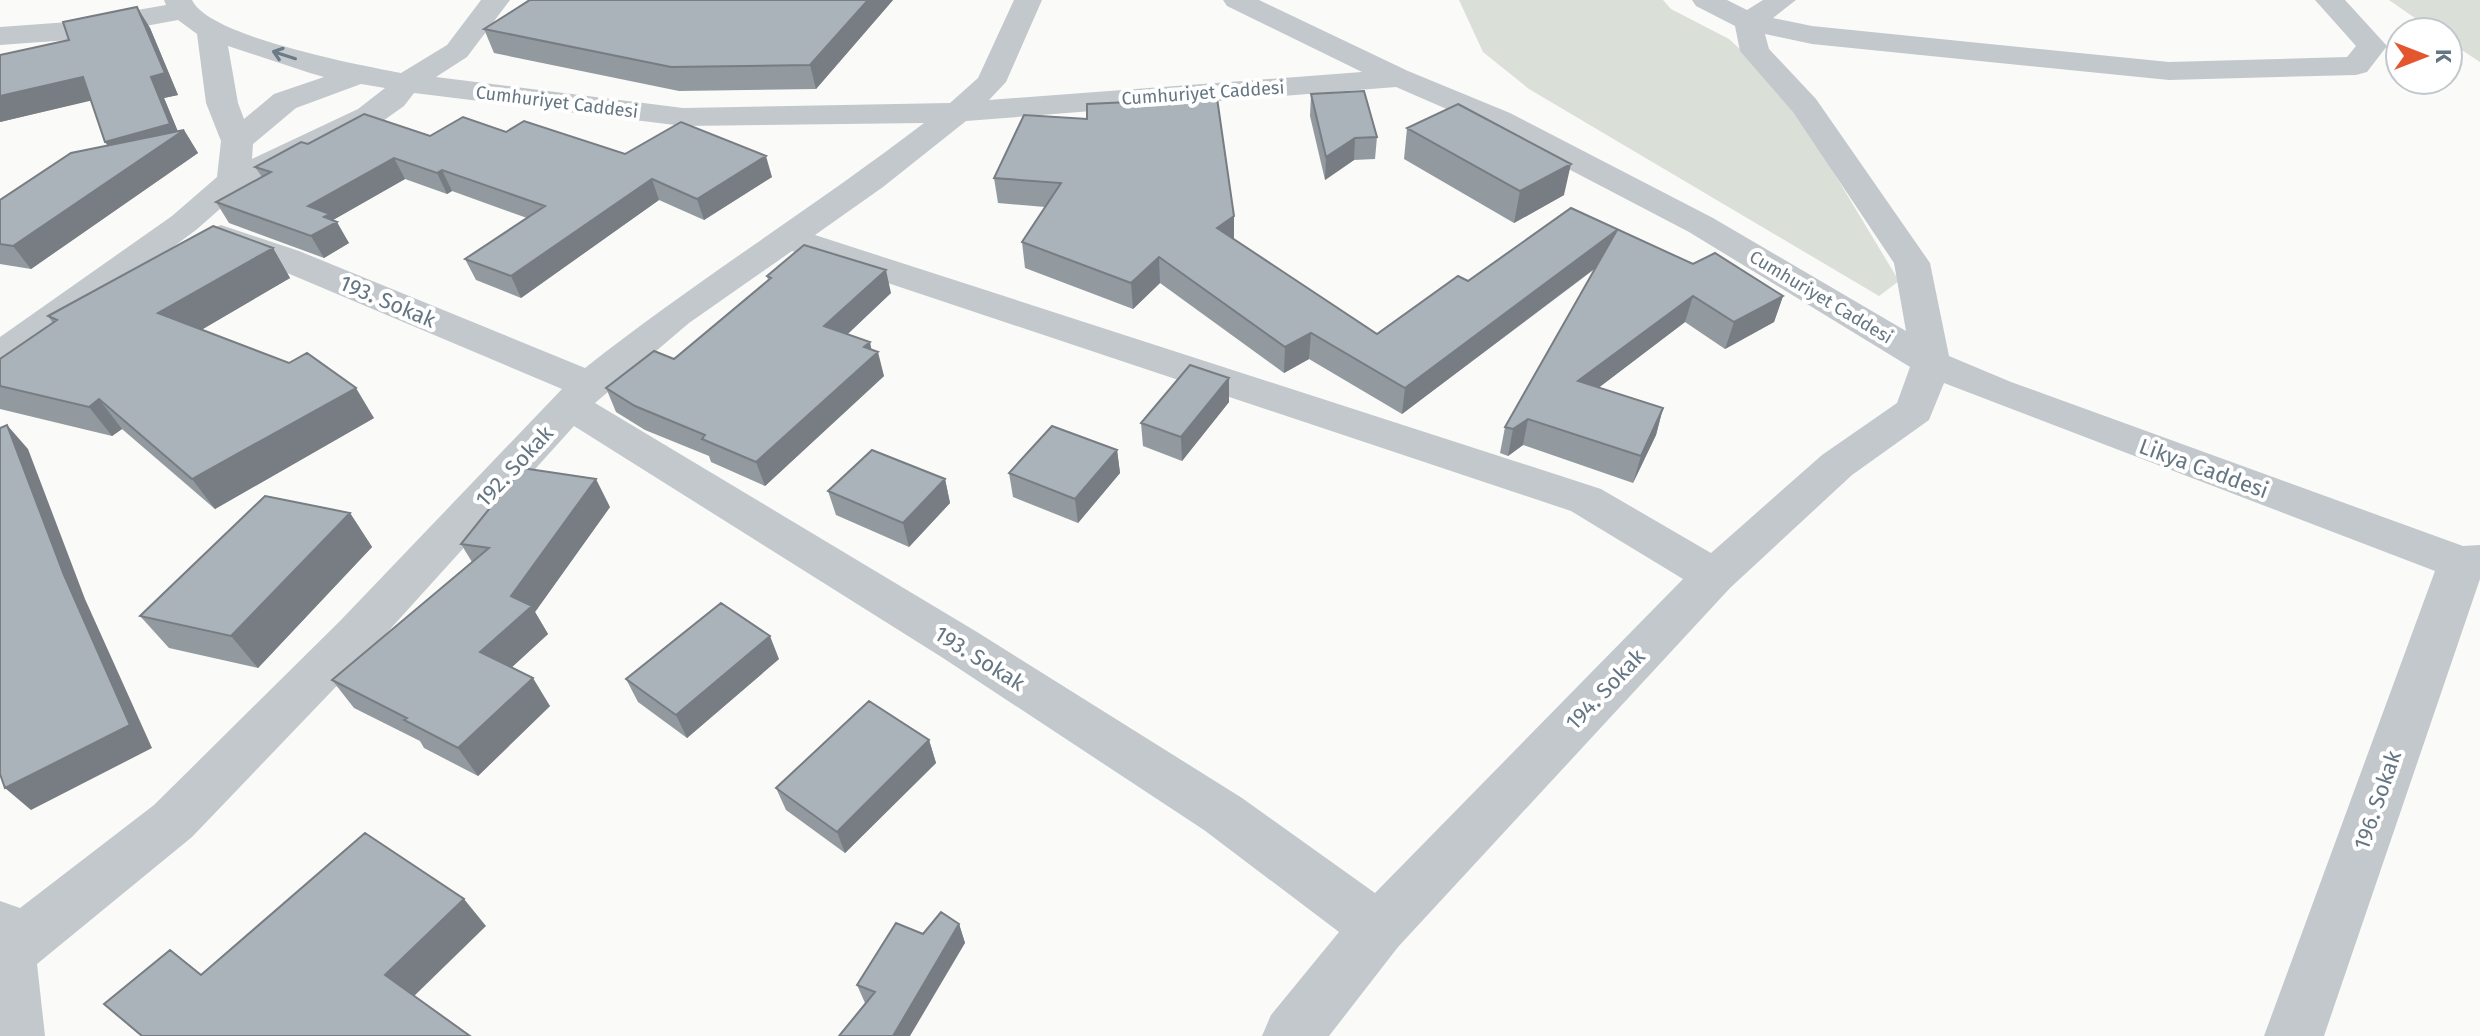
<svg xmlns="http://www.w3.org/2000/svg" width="2480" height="1036" font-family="'Fira Sans',sans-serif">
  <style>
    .green { fill: #dadfd7 }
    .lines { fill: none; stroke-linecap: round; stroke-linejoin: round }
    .minor { fill: #c3c8cc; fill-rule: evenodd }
    .wall { fill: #929a9f }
    .shaded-wall { fill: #777d82 }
    .building { fill: #aab3b9; stroke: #777d82; stroke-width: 2 }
    .oneway { stroke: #6a7a87 }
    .labels { text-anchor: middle; stroke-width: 8; stroke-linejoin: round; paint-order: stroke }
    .far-street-label { font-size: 18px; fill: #657683; stroke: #fff }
    .street-label { font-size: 22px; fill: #657683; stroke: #fff }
  </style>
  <rect width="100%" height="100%" fill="#fafaf8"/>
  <path class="green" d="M 1459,0 L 1663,0 L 1671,9 L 1729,39 L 1784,90 L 1899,281 L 1879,296 L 1529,89 L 1483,52 Z
    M 2389,0 L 2480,0 L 2480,62 L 2448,41 L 2448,32 L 2435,32 Z"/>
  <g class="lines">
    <path class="minor" d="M 164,0 L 192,0 C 209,37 360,65 401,73 L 447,45 L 481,0 L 510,0 L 467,57 L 436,77 L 683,108 L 950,103 L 978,78 L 1014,0 L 1042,0 L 1006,82 L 989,100 L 1362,72 L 1227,6 L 1223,0 L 1259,0 L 1408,71 L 1510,113 L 1713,218 L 1906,331 L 1894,263 L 1793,112 L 1740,51 L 1735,26 L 1696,6 L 1692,0 L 1727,0 L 1747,10 L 1763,0 L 1796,0 L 1773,18 L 1812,26 L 2169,62 L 2347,57 L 2356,46 L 2315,0 L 2345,0 L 2387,46 L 2367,72 L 2356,75 L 2169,80 L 1812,44 L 1765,34 L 1769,49 L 1816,99 L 1930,263 L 1949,356 L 2011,382 L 2463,546 L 2480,545 L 2480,579 L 2324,1036 L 2264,1036 L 2435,571 L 1944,383 L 1929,420 L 1852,475 L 1730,588 L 1398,947 L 1329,1036 L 1262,1036 L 1271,1015 L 1339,932 L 1204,830 L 943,658 L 574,426 L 374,647 L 192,837 L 37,964 L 45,1036 L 0,1036 L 0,901 L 20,908 L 154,805 L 340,621 L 562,389 L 273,267 L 209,243 L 203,236 L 209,229 L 221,225 L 299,251 L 585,368 C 695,281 813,208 924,123 L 683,126 L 414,93 L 404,106 L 380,123 L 245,187 L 196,230 L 14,365 L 0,368 L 0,337 L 172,216 L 217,177 L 221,141 L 206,103 L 197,34 L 178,20 L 69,40 L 0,45 L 0,27 L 69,22 L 166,5 ZM 228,46 L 310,73 L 324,77 L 274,94 L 244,119 L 238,103 ZM 361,84 L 385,88 L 358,109 L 252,159 L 253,144 L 296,108 ZM 1396,87 L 1488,127 L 1689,232 L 1910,367 L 1897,403 L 1822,455 L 1711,553 L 1601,489 L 815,235 L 883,187 L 966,121 ZM 792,251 L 1571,511 L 1683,579 L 1375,893 L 1242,798 L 977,632 L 595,403 L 689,323 Z"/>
  </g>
  <path class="wall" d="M 528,0 L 893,0 L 816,89 L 679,91 L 494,53 L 484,29 Z
    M 137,7 L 150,28 L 178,95 L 164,98 L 178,132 L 184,130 L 198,153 L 31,269 L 0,264 L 0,200 L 108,146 L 91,100 L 0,122 L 69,40 Z
    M 1311,94 L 1377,137 L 1375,159 L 1354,160 L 1325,180 L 1310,116 Z
    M 1024,115 L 1234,216 L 1234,240 L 1377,334 L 1468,281 L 1571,208 L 1693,264 L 1783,296 L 1774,322 L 1725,349 L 1685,322 L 1598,388 L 1663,408 L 1656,435 L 1633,483 L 1523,445 L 1508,456 L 1500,453 L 1505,427 L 1596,268 L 1402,414 L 1309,359 L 1284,373 L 1160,283 L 1133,309 L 1025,268 L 1022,242 L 1045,207 L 998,203 L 994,178 Z
    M 1407,128 L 1564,195 L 1514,223 L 1404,159 Z
    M 506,132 L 625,154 L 772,177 L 704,220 L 659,200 L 521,298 L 476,280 L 465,259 L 527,218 L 452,191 L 447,194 L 405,179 L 333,220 L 349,243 L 324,258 L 229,223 L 216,202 L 262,177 L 255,167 L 308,144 Z
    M 273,248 L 290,278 L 201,330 L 374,418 L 215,509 L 122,429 L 112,436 L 0,409 L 0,359 L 53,323 L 48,316 Z
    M 767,276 L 891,293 L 847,334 L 872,350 L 884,376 L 765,486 L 711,462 L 709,456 L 645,430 L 616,412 L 606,388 L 674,359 L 768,280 Z
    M 1229,402 L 1182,461 L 1143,446 L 1141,423 Z
    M 1117,450 L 1120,473 L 1078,523 L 1013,497 L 1009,473 Z
    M 945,479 L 950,503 L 909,547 L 836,515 L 828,491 Z
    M 610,507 L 535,612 L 548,634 L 512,667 L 550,706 L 478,776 L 424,748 L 420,741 L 354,708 L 332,680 L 472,562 L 461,544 Z
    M 350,513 L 372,547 L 258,668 L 169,648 L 140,616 Z
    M 779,659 L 687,738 L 638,702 L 626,679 Z
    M 929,740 L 936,763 L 845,853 L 786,810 L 776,788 Z
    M 959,924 L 965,943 L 865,1003 L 857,985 L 923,934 Z"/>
  <path class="shaded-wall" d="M 868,0 L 893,0 L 816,89 L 810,65 Z
    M 137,7 L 150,28 L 178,95 L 164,98 L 179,134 L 184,130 L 198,153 L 31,269 L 13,246 L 120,164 L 105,142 L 151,77 Z
    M 83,77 L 98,99 L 0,122 L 0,96 Z
    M 1355,138 L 1354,160 L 1325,180 L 1326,157 Z
    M 766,156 L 772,177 L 704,220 L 697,199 Z
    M 394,158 L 405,179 L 333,220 L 337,222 L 349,243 L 324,258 L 311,236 L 308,206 Z
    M 1571,164 L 1564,195 L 1514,223 L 1520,191 Z
    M 442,170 L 452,191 L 447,194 L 437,173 Z
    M 652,179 L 659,200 L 521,298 L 511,276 Z
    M 1234,216 L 1234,242 L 1217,228 Z
    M 1617,230 L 1611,256 L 1402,414 L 1405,388 Z
    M 273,248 L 290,278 L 179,343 L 158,313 Z
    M 1159,257 L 1160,283 L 1133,309 L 1131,283 Z
    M 886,270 L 891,293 L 831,350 L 824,326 Z
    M 1693,296 L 1685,322 L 1572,408 L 1578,381 Z
    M 1783,296 L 1774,322 L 1725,349 L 1734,322 Z
    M 1311,333 L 1309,359 L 1284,373 L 1285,347 Z
    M 870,342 L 873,357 L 878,352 L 884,376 L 765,486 L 756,462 Z
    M 1229,378 L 1229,402 L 1182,461 L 1181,437 Z
    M 356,388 L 374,418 L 215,509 L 192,479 Z
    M 99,399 L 122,429 L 112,436 L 89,407 Z
    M 1663,408 L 1656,435 L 1633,483 L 1641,456 Z
    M 1528,419 L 1523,445 L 1508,456 L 1513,429 Z
    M 7,425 L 28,449 L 85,599 L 152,748 L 31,810 L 5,788 L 64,575 Z
    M 1117,450 L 1120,473 L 1078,523 L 1075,499 Z
    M 596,479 L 610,507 L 535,612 L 548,634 L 498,680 L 480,652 L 511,596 Z
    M 945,479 L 950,503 L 909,547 L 903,523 Z
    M 350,513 L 372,547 L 258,668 L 231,636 Z
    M 770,636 L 779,659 L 687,738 L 676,715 Z
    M 533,678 L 550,706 L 478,776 L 458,748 Z
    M 929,740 L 936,763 L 845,853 L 837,832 Z
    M 464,899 L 486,926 L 410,1000 L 385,975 Z
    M 959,924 L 965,943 L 910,1036 L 893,1036 Z"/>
  <path class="building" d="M 530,0 L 868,0 L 810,65 L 671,67 L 484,29 Z
    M 137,7 L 165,73 L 151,77 L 170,124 L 105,142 L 83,77 L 0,96 L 0,55 L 69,40 L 63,22 Z
    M 1364,91 L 1377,137 L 1355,138 L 1326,157 L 1311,94 Z
    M 1217,98 L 1234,216 L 1217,228 L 1377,334 L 1458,276 L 1468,281 L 1571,208 L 1693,264 L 1715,253 L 1783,296 L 1734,322 L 1693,296 L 1578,381 L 1663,408 L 1641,456 L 1528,419 L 1513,429 L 1505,427 L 1617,230 L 1405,388 L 1311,333 L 1285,347 L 1159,257 L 1131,283 L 1022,242 L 1061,183 L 994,178 L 1024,115 L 1087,119 L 1087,104 Z
    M 1458,104 L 1571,164 L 1520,191 L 1407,128 Z
    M 364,114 L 430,136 L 463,117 L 506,132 L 524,121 L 625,154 L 681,122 L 766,156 L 697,199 L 652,179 L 511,276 L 465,259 L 545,206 L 442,170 L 437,173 L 394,158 L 308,206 L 330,214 L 324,217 L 337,222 L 311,236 L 216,202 L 271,172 L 255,167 L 301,142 L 308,144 Z
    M 184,130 L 13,246 L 0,244 L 0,200 L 71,153 Z
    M 213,226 L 273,248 L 158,313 L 289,363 L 307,353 L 356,388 L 192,479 L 99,399 L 89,407 L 0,386 L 0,359 L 57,320 L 48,316 Z
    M 804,245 L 886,270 L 824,326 L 870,342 L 864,347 L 878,352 L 756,462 L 702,439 L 705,435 L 635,406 L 606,388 L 654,351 L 674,359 L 771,278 L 767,276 Z
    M 1190,365 L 1229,378 L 1181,437 L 1141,423 Z
    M 7,425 L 64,575 L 130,725 L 5,788 L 0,774 L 0,428 Z
    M 1052,426 L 1117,450 L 1075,499 L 1009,473 Z
    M 872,450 L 945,479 L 903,523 L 828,491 Z
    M 522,468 L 596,479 L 511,596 L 532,606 L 480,652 L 533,678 L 458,748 L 404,720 L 407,718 L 332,680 L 489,548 L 461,544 Z
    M 265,496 L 350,513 L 231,636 L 140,616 Z
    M 721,603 L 770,636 L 676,715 L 626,679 Z
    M 869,701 L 929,740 L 837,832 L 776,788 Z
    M 365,833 L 464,899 L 385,975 L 470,1036 L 142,1036 L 104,1004 L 170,950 L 201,975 Z
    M 941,912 L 959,924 L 893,1036 L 839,1036 L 875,992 L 857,985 L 896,923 L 923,934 Z"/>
  <defs><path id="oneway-shaft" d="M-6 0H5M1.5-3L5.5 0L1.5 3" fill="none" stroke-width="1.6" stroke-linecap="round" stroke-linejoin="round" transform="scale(2)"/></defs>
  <use class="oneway" href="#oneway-shaft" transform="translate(284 55) rotate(-162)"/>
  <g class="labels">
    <g class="far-street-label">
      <text transform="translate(1203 93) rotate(-4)" y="6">Cumhuriyet Caddesi</text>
      <text transform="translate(557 102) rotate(7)" y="6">Cumhuriyet Caddesi</text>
      <text transform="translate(1821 297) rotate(31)" y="6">Cumhuriyet Caddesi</text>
    </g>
    <g class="street-label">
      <text transform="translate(388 301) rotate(23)" y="8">193. Sokak</text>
      <text transform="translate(514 466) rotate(-47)" y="8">192. Sokak</text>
      <text transform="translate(2204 468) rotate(20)" y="8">Likya Caddesi</text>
      <text transform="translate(980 658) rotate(32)" y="8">193. Sokak</text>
      <text transform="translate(1605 689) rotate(-46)" y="8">194. Sokak</text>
      <text transform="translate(2377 800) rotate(-71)" y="8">196. Sokak</text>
    </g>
  </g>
  <g transform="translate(2424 56) rotate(90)"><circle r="38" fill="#ffffff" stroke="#c1c8cd" stroke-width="2"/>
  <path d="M0-6L14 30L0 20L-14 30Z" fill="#e4572e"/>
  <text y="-12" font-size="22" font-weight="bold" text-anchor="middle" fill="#657683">K</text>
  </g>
</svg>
